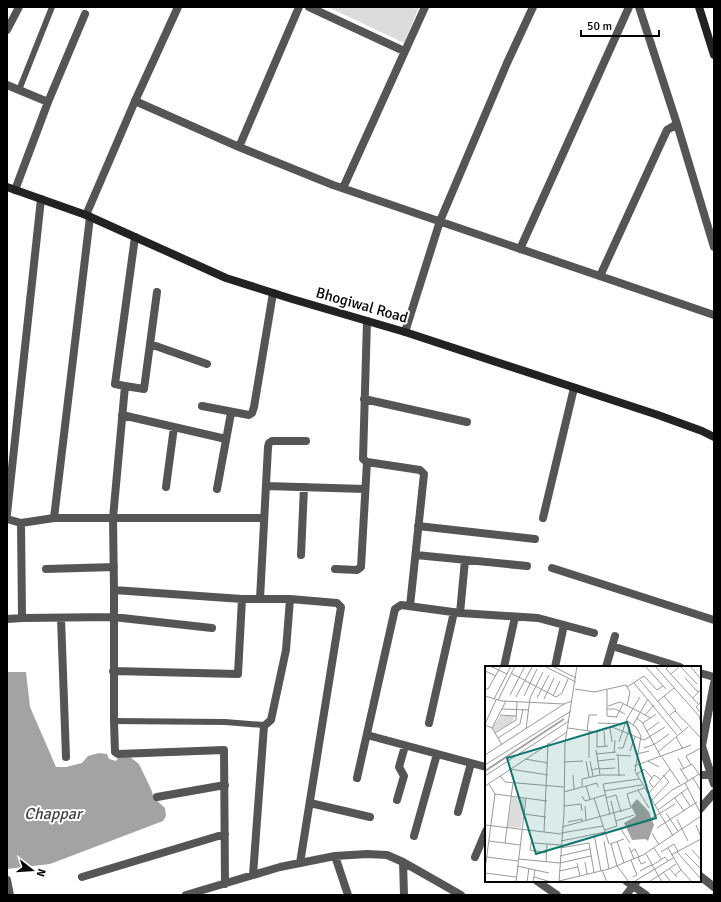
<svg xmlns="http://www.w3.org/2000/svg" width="721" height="902" font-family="Signika,sans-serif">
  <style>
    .green { fill: #dcdcdc }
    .water { fill: #a3a3a3 }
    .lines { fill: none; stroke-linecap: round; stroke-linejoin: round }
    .service { stroke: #555; stroke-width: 6 }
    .minor { stroke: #555; stroke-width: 8 }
    .tertiary { stroke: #555; stroke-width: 8 }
    .secondary { stroke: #222; stroke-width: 8 }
    .labels { text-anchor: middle; stroke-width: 4; stroke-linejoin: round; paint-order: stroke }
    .street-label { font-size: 15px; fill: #000; stroke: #fff }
    .water-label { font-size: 16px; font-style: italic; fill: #444; stroke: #fff }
    .inset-river { fill: none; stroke: #a3a3a3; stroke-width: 2 }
    .inset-road { fill: none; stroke: #999; stroke-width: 1 }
    .view { fill: #0f766e; fill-opacity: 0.15; stroke: #0f766e; stroke-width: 2 }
    .inset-edge { fill: none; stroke: #000; stroke-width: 2 }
  </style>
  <rect width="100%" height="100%" fill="#fff"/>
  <path class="green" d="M 328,7 L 419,7 L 404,43 Z"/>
  <path class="water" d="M 7,672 L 26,672 L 30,707 L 56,767 L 66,767 L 82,763 L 88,756 L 99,753 L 107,754 L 109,759 L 116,761 L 118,758 L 130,757 L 139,764 L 151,789 L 154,798 L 165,808 L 166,816 L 163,821 L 50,864 L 7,869 Z"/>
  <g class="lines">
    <path class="service" d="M 19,90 L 52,7
      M 114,721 L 225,722 L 264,725"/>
    <path class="minor" d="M 309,7 L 404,51
      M 639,7 L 677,124 L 714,247
      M 7,30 L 19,7
      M 7,85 L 48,102
      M 135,101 L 239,147 L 333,185 L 714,315
      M 239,147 L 299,7
      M 343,188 L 425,7
      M 15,190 L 48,102 L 85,14
      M 135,237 L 115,384 L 125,386 L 113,518 L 114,590 L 114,721 L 115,752 L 118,754 L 224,750 L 225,884
      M 520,249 L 629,7
      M 600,276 L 667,130 L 677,124
      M 367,321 L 363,459 L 367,462 L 420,470 L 424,474 L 410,606
      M 405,332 L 440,221 L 507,63 L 533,7
      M 150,344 L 207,364
      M 125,386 L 144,389 L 157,292
      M 364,399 L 467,422
      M 202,406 L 249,415 L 252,413 L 254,407 L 273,293
      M 122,415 L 226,439
      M 266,486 L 365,489
      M 166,487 L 174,427
      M 217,489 L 231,413
      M 7,514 L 41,199
      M 54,518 L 90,217
      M 543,518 L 574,388
      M 7,519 L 21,523 L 54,518 L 263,518
      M 21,523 L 22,618 L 113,617 L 212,628
      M 418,526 L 535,539
      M 301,555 L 304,487
      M 416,555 L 527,566
      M 552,568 L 714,620
      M 46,569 L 114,567
      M 335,569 L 357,570 L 361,567 L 367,462
      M 114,590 L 242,599 L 290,599 L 337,603 L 341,607 L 300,863
      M 260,599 L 268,447 L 269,443 L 272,441 L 306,441
      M 460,613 L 538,618 L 594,633
      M 61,618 L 66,757
      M 7,619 L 22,618
      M 612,646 L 680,667
      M 504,667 L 515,617
      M 555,667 L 564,625
      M 606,667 L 615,636
      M 113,671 L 238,674 L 242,599
      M 700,673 L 714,677
      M 714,683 L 702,746 L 714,784
      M 429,723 L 454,612
      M 367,735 L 486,767
      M 700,775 L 711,775
      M 357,778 L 395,609 L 401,605 L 460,613 L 465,560
      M 157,797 L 225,785
      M 397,800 L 404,776 L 399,767 L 405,746
      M 310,803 L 370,817
      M 700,809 L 714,793
      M 458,812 L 471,763
      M 414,836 L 437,754
      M 335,856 L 348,895
      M 475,857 L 486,831
      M 403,862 L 404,895
      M 253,875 L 264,726 L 271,720 L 286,650 L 290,599
      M 700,876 L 714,887
      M 82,877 L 225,834
      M 7,880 L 10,895
      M 537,881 L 557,895
      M 626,881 L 646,895
      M 186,895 L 280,867 L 335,856 L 367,854 L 387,855 L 403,862 L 461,895
      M 626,895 L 637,881"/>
    <path class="tertiary" d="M 86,215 L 135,101 L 178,7"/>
    <path class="secondary" d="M 699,7 L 714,55
      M 7,187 L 86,215 L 226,278 L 292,299 L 405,332 L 658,415 L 702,431 L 714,437"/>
  </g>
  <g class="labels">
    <g class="street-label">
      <text transform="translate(362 305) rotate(16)" y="5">Bhogiwal Road</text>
    </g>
    <g class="water-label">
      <text x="53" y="819">Chappar</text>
    </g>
  </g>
  <g transform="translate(485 666)">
    <rect width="216" height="216" fill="#fff"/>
    <path d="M 15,50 L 30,50 L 27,56 L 10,66 L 7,62 ZM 27,131 L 40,133 L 36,162 L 23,161 Z" fill="#dcdcdc"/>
    <path d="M 152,133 L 164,146 L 169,159 L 163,175 L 160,173 L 147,174 L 139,157 L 151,150 L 146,140 Z" fill="#a3a3a3"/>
    <path class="inset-river" d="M 0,105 L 79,53"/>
    <path class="inset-road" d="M 5,0 L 22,8M 59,0 L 91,16M 67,0 L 91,12M 160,0 L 181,23M 170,0 L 214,50 L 216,57M 184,0 L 181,3 L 214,39M 195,0 L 212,18M 205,0 L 216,13M 0,5 L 11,10M 26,7 L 71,31 L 77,27 L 83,13M 186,8 L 195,0M 200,12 L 213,26M 155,14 L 197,65M 149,17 L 192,69M 0,23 L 3,23 L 16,0M 90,23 L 109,26 L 141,19 L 142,21 L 159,10 L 172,24 L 178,20M 122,24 L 122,50 L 132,51M 25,29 L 40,0M 0,30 L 17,35 L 79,38 L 87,35M 39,30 L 52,3M 68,30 L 75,15M 179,30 L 191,44 L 185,49M 31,31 L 47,1M 155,31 L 141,54 L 151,61 L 156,70 L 150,105 L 188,170M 52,32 L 64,9M 208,32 L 216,23M 9,33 L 26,0M 59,33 L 69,12M 13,34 L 30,0M 173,35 L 189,22M 216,36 L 211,41 L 216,47M 123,40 L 135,36 L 166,52M 142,40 L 145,26 L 142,21M 17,43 L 44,44M 122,43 L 130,43 L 140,48M 190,45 L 216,72M 15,49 L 31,50M 160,49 L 169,39M 131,52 L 138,38M 151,52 L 157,56 L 176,91M 113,57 L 137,58M 158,57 L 171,48M 0,58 L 11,34M 0,59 L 7,62 L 17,79M 148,59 L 163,33M 7,62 L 21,35M 83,62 L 111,66 L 127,61 L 159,74 L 180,61M 125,62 L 127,76M 41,63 L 45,32 L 58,6M 102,65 L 104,49 L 112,49M 119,65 L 120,80M 162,65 L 174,56M 10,67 L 31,54 L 32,36M 191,71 L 198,83M 13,72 L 35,58 L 38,43M 134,76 L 141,55M 111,81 L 123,80M 112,81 L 112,66M 133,82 L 138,82 L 145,61M 159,82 L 170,78 L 184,68M 111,84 L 114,102M 145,85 L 150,71M 173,86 L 203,61M 129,87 L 130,74M 111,88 L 131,86M 152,88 L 164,85M 0,89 L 79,38M 131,89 L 146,90M 133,89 L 134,110M 177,91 L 195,118M 104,92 L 104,65M 193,92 L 199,103M 40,93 L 63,97M 101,95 L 104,111M 105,95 L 108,110M 112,95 L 130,93M 163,95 L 174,101M 79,96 L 98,95M 0,99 L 86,45M 206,99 L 201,90 L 216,82M 149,100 L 206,79M 195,102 L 203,115M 25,103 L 63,109M 114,103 L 130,102M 107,104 L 114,102 L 115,109M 196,104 L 207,98 L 214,108M 88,109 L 89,124M 151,109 L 159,103 L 167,112M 0,110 L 84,55M 15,110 L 20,116 L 79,121M 208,112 L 216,125M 200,117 L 214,108 L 216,111M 4,118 L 10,128 L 62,135M 0,120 L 82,66M 101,120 L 105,133M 98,121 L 112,117 L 113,121M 168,121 L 164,116 L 169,109 L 175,113M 153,124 L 164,142M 119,125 L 157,119M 79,126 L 97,121 L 97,113 L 115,109 L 140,109M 196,126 L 205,140M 163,128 L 185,103M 97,130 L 100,135 L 120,129M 189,131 L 199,145M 109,132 L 124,178M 121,132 L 131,129 L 136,146M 167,134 L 184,116 L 178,109M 170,139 L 187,124 L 200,117 L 216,148M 79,140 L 96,138 L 97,145M 100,140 L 101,155M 173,144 L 203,122M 181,147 L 193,165M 39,148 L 61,151M 125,149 L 118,118 L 154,113M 167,152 L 190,138M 192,153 L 203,175M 131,155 L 149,149M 83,156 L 97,153 L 97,156M 0,159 L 76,168M 211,159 L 216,171M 77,161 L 146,142 L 142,128 L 159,122M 135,162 L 145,177M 172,162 L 212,136M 120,164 L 132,160 L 126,135M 59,166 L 63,77M 76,167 L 118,160M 167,167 L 174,179M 109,168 L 116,205M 47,172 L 45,184 L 62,187M 4,175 L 35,179M 76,175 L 120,166M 119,175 L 124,203M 132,175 L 139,197M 20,177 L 28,117M 49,177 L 76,179M 125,178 L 139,173M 126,178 L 132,200 L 144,216M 144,181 L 149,193M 75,182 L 104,177 L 109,206M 169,182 L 176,193M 183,182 L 196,204M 207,184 L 216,194M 146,186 L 150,183 L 154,191M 176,186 L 189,178 L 193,185M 192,186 L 216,213M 200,187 L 216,203M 161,188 L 177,216M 186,189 L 216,173M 75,190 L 105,183M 2,191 L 33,195M 153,191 L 156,198 L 161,196M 33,193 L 75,197M 146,194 L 152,209 L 148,211M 61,196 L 62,178M 100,196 L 102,208M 75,197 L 106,190M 92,197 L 95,210M 32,200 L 64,207M 166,200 L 180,191 L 183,195M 184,202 L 192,211M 0,204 L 10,128M 117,204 L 122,216M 74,205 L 93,201M 155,205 L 166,199M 178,206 L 186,216M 0,207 L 31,211M 190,209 L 196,204 L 207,216M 49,211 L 66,216M 74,215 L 124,203 L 158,189 L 216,150M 150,215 L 188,192M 31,216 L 41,132M 42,216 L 44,202M 48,216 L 50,204M 74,216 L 79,147 L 80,77 L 92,0M 164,216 L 191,198"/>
    <path class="view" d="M 142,56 L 171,152 L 51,188 L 22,92 Z"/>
    <rect width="216" height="216" class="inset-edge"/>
  </g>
  <rect width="721" height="902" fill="none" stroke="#000000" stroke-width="16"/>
  <g transform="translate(32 870) rotate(107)" stroke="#ffffff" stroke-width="3" paint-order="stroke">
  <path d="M0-3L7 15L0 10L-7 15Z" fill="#000000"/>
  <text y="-6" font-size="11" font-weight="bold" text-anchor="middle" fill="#000000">N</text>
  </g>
  <path d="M581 30v6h78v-6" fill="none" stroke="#000000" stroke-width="2"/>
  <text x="587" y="30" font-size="12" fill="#000000" stroke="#ffffff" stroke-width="3" paint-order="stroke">50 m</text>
</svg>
